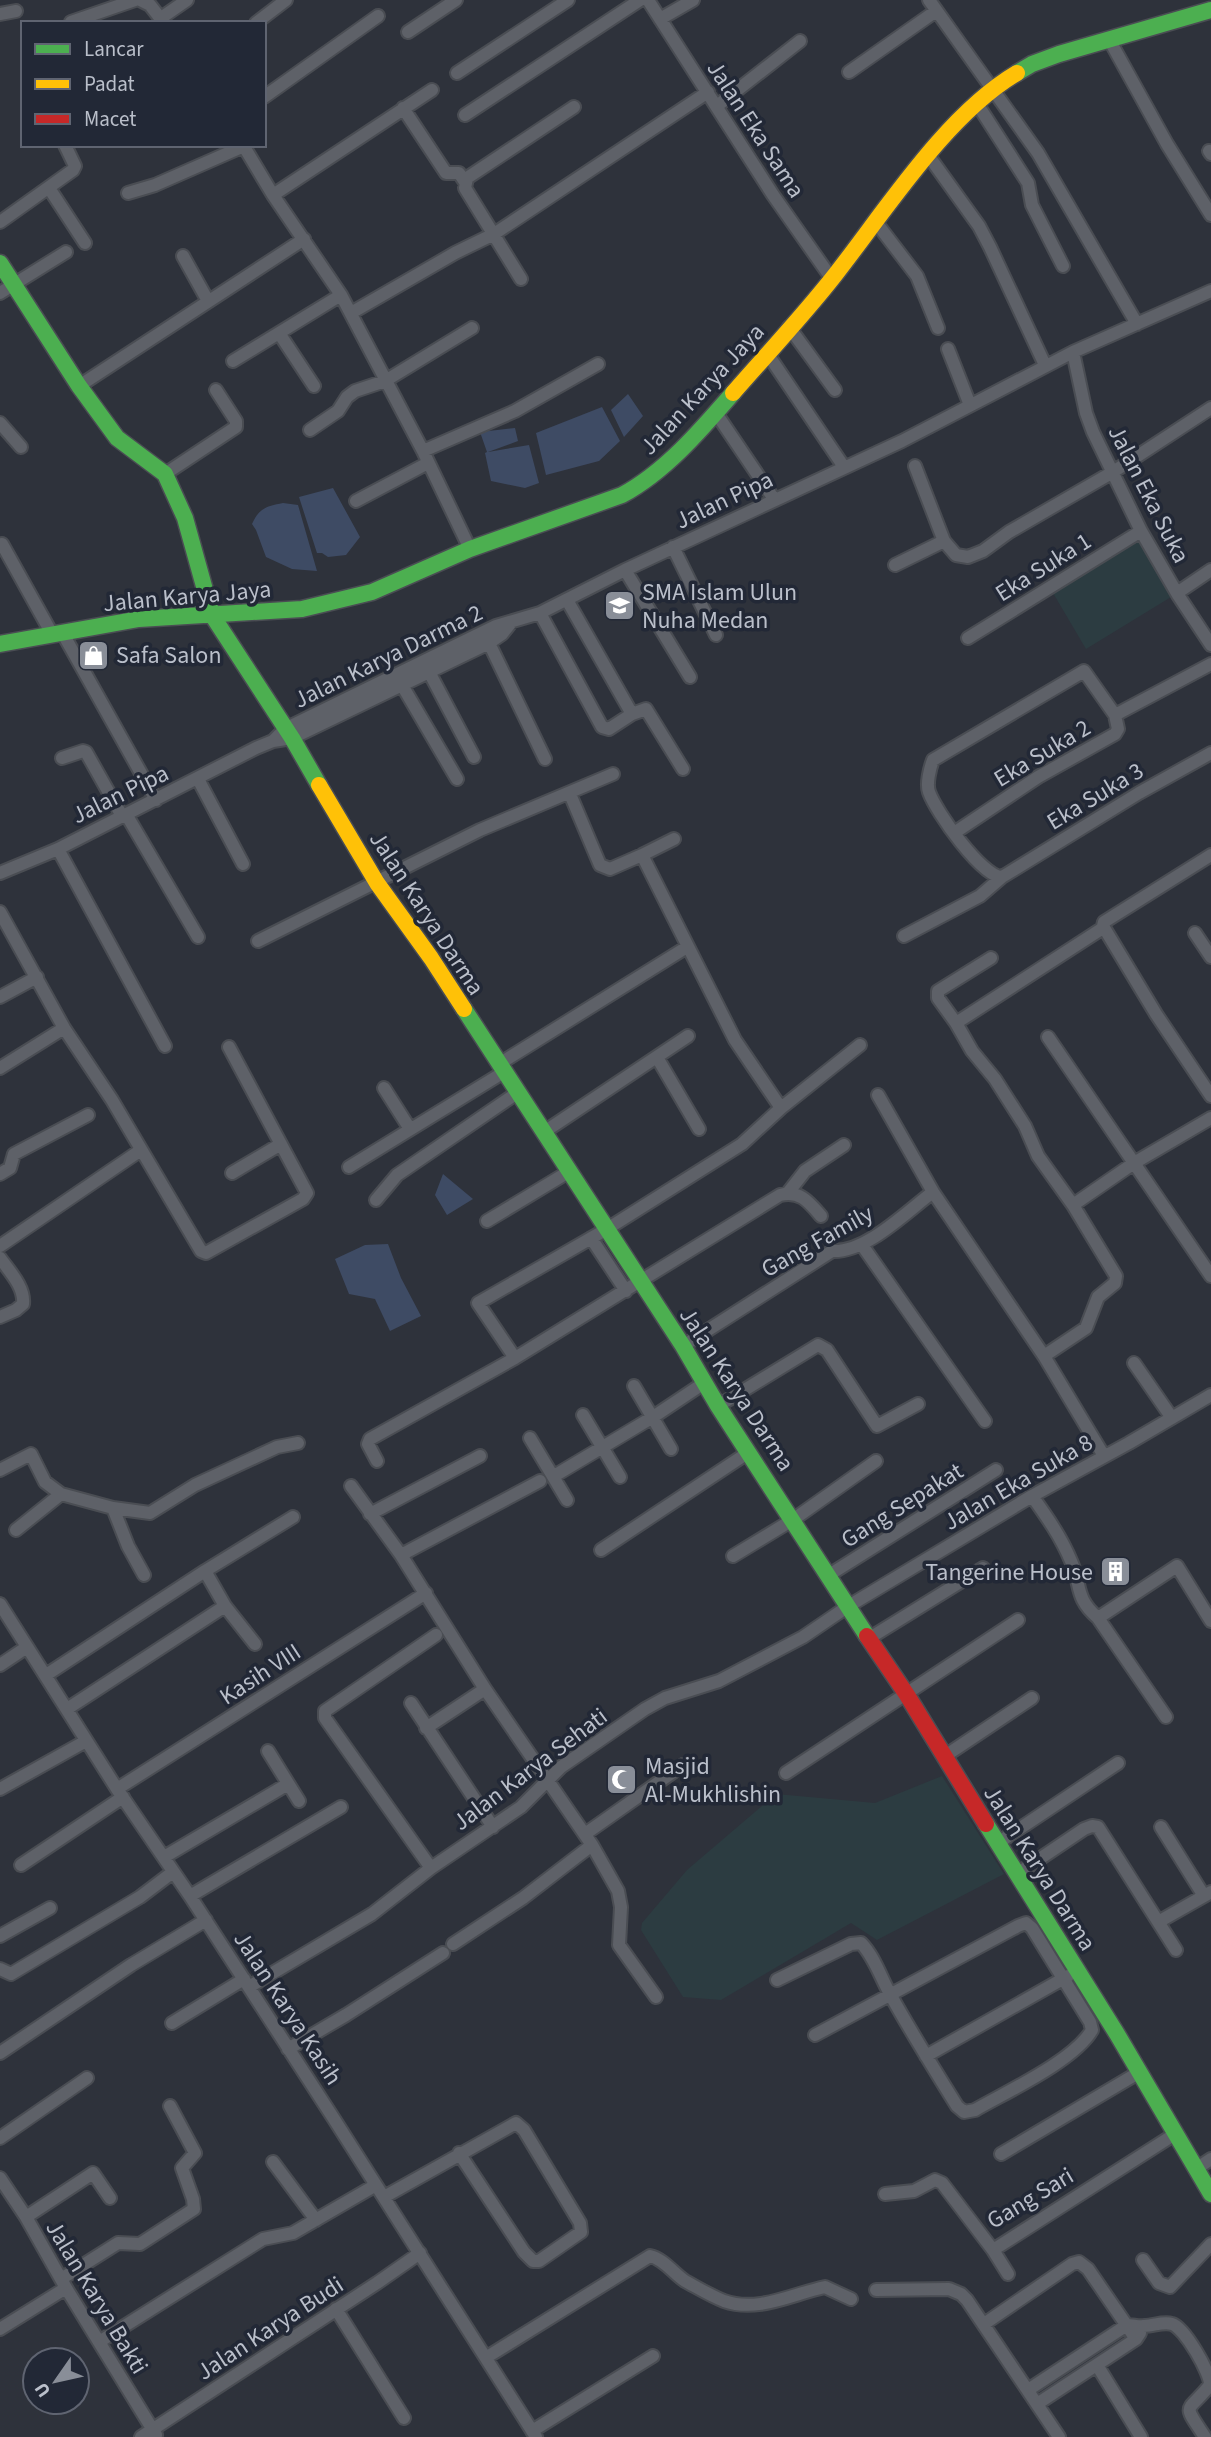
<svg xmlns="http://www.w3.org/2000/svg" width="1211" height="2437" font-family="'Source Sans 3',sans-serif">
  <style>
    .green { fill: #2c3c41 }
    .water { fill: #3e4b64 }
    .lines { fill: none; stroke-linecap: round; stroke-linejoin: round }
    .street-casing { stroke: #4a4d53; stroke-width: 16 }
    .fast-casing { stroke: #4a4d53; stroke-width: 19 }
    .slow-casing { stroke: #4a4d53; stroke-width: 19 }
    .jam-casing { stroke: #4a4d53; stroke-width: 19 }
    .street { stroke: #5e6168; stroke-width: 12 }
    .fast { stroke: #4caf50; stroke-width: 16 }
    .slow { stroke: #ffc107; stroke-width: 16 }
    .jam { stroke: #c62828; stroke-width: 16 }
    .labels { text-anchor: middle; stroke-width: 7; stroke-linejoin: round; paint-order: stroke }
    .street-label { font-size: 24px; fill: #babfca; stroke: #222836 }
    .poi-label { font-size: 24px; fill: #babfca; stroke: #222836; text-anchor: start }
  </style>
  <rect width="100%" height="100%" fill="#2e323b"/>
  <path class="green" d="M 1143,539 L 1176,594 L 1086,649 L 1053,593 Z
    M 942,1776 L 1004,1874 L 877,1940 L 851,1923 L 721,2000 L 683,1997 L 641,1930 L 642,1923 L 687,1870 L 776,1794 L 875,1803 Z"/>
  <path class="water" d="M 628,394 L 643,416 L 624,437 L 611,410 Z
    M 602,407 L 620,441 L 599,461 L 546,475 L 536,433 Z
    M 515,428 L 518,441 L 488,452 L 529,445 L 539,483 L 525,488 L 491,481 L 485,453 L 487,452 L 480,432 Z
    M 333,488 L 360,537 L 346,555 L 328,557 L 322,553 L 317,553 L 299,497 Z
    M 283,503 L 298,505 L 317,571 L 292,569 L 266,557 L 256,530 L 252,524 C 259,508 267,506 283,503 Z
    M 443,1174 L 473,1199 L 447,1215 L 435,1195 Z
    M 388,1244 L 401,1278 L 421,1316 L 390,1331 L 375,1299 L 349,1294 L 335,1259 L 365,1245 Z"/>
  <g class="lines">
    <defs>
      <path id="street" d="M 140,0 L 150,5 L 164,23
        M 648,0 L 773,195 L 832,279
        M 929,0 L 1038,153 L 1137,324
        M 0,14 L 16,11
        M 161,18 L 187,0
        M 660,19 L 693,0
        M 71,22 L 135,0
        M 256,23 L 286,0
        M 408,32 L 456,0
        M 1110,41 L 1167,144 L 1211,215
        M 849,72 L 936,11
        M 457,73 L 568,0
        M 264,97 L 378,16
        M 976,102 L 1028,183 L 1032,205 L 1063,266
        M 717,106 L 800,41
        M 403,108 L 446,173 L 459,173 L 465,182
        M 465,115 L 640,0
        M 243,145 L 273,195 L 341,295 L 423,451 L 470,549
        M 1209,151 L 1211,154
        M 928,155 L 979,226 L 990,247 L 1045,365
        M 49,188 L 85,243
        M 128,193 L 155,185 L 244,146
        M 273,195 L 432,90
        M 875,221 L 917,276 L 938,328
        M 0,222 L 73,170 L 75,166 L 65,145
        M 183,256 L 208,301
        M 521,279 L 465,188 L 467,178 L 574,107
        M 0,293 L 66,252
        M 351,313 L 455,253 L 494,234 L 708,92
        M 789,327 L 835,390
        M 279,333 L 314,386
        M 948,349 L 970,405
        M 1073,352 L 1086,413 L 1093,432 L 1141,531 L 1178,595 L 1211,645
        M 767,353 L 844,467
        M 233,361 L 341,295
        M 79,386 L 304,239
        M 716,413 L 774,499
        M 0,423 L 21,447
        M 310,430 L 338,411 L 347,397 L 355,391 L 385,381 L 472,328
        M 423,451 L 515,411 L 598,364
        M 915,466 L 944,541 L 956,555 L 968,557 L 983,551 L 1009,532 L 1113,472 L 1211,408
        M 165,474 L 236,427 L 236,421 L 216,390
        M 356,501 L 428,463
        M 2,544 L 52,634
        M 673,547 L 716,635
        M 895,565 L 944,541
        M 625,570 L 690,677
        M 1177,593 L 1211,570
        M 567,600 L 632,714
        M 540,613 L 602,727 L 609,729 L 632,714 L 646,709 L 683,769
        M 62,632 L 156,800
        M 968,638 L 1141,531
        M 489,643 L 545,759
        M 427,668 L 474,757
        M 399,680 L 457,779
        M 273,741 L 285,729 L 496,626 L 540,613 L 625,570 L 902,441 L 1073,352 L 1211,291
        M 62,758 L 83,751 L 86,752 L 122,816
        M 198,779 L 243,864
        M 570,794 L 600,865 L 610,869 L 642,855 L 735,1040 L 781,1108
        M 126,814 L 198,937
        M 954,833 L 1038,777 L 1115,734 L 1118,729 L 1115,715 L 1211,664
        M 58,849 L 165,1046
        M 642,855 L 674,839
        M 1211,855 L 1104,922 L 1103,926 L 1156,1014 L 1211,1096
        M 0,873 L 58,849 L 256,748 L 273,741 L 292,738 L 489,643 L 502,634 L 510,624
        M 1002,877 C 982,877 936,812 929,792 C 926,784 930,768 933,760 L 1084,671 L 1115,715
        M 0,912 L 64,1028 L 112,1100 L 201,1251 L 206,1253 L 303,1199 L 307,1193 L 229,1047
        M 1195,933 L 1211,957
        M 904,936 L 980,896 L 1002,877 L 1139,793 L 1211,753
        M 258,941 L 480,830 L 613,774
        M 991,958 L 938,991 L 938,998 L 956,1023 L 1103,928
        M 0,997 L 37,977
        M 956,1023 L 972,1051 L 995,1079 L 1025,1126 L 1038,1156 L 1073,1205 L 1116,1276 L 1115,1283 L 1098,1297 L 1086,1328 L 1044,1356
        M 1048,1037 L 1211,1276
        M 658,1059 L 699,1129
        M 499,1064 L 687,947
        M 0,1068 L 64,1028
        M 384,1088 L 410,1129
        M 878,1095 L 933,1192 L 1044,1356 L 1104,1456
        M 544,1132 L 688,1036
        M 349,1167 L 504,1072
        M 232,1173 L 281,1144
        M 0,1174 L 10,1168 L 14,1154 L 88,1115
        M 787,1194 L 805,1171 L 844,1145
        M 376,1200 L 397,1175 L 517,1093
        M 1073,1205 L 1134,1163 L 1211,1118
        M 487,1221 L 570,1171
        M 591,1238 L 626,1291
        M 862,1245 L 985,1421
        M 0,1246 L 141,1150
        M 0,1258 C 9,1271 25,1287 23,1304 L 16,1310 L 0,1317
        M 683,1346 L 832,1251 C 866,1253 906,1212 933,1192
        M 515,1358 L 478,1303 L 607,1229 L 742,1144 L 781,1108 L 860,1045
        M 1134,1363 L 1172,1418
        M 634,1386 L 671,1449
        M 718,1406 L 818,1345 L 827,1350 L 877,1426 L 918,1404
        M 583,1415 L 620,1477
        M 530,1438 L 567,1500
        M 377,1461 L 368,1444 L 370,1439 L 515,1358 L 780,1195 C 800,1190 809,1202 821,1216
        M 0,1470 L 31,1454 L 45,1482 L 61,1494 L 113,1508 L 150,1513 L 195,1485 L 277,1447 L 298,1443
        M 554,1476 L 653,1417 L 704,1383
        M 351,1486 L 401,1555 L 485,1689 L 592,1845 L 618,1891 L 621,1907 L 619,1945 L 656,1997
        M 1032,1496 C 1047,1517 1061,1537 1071,1561 C 1082,1586 1074,1597 1098,1618 L 1166,1717
        M 113,1508 L 128,1546 L 144,1575
        M 370,1514 L 480,1456
        M 16,1530 L 61,1494
        M 601,1550 L 749,1452
        M 401,1555 L 540,1481
        M 733,1556 L 794,1519 L 876,1461
        M 205,1571 L 225,1606 L 255,1644
        M 829,1575 L 996,1470
        M 0,1604 L 117,1789 L 190,1896 L 334,2119 L 536,2437
        M 1098,1618 L 1177,1566 L 1211,1621
        M 868,1639 L 983,1568
        M 0,1665 L 27,1647
        M 46,1675 L 205,1571 L 293,1517
        M 411,1703 L 493,1827
        M 67,1709 L 225,1606
        M 426,1728 L 485,1689
        M 268,1751 L 299,1801
        M 945,1756 L 1032,1698
        M 786,1773 L 1018,1620
        M 0,1789 L 86,1741
        M 117,1789 L 426,1593
        M 1161,1827 L 1204,1896
        M 585,1834 L 683,1765
        M 998,1843 L 1118,1763
        M 164,1857 L 288,1784
        M 21,1865 L 123,1797
        M 431,1868 L 325,1718 L 325,1711 L 436,1635
        M 1017,1874 L 1084,1829 L 1092,1826 L 1098,1827 L 1176,1950
        M 190,1896 L 341,1807
        M 1160,1921 L 1211,1892
        M 0,1936 L 50,1908
        M 453,1944 L 523,1898 L 592,1845
        M 0,1969 L 11,1974 L 140,1897 L 173,1872
        M 777,1980 L 851,1944 L 861,1943 C 874,1956 881,1978 890,1994 C 911,2032 934,2069 957,2106 L 964,2112 L 975,2110 C 1006,2092 1074,2061 1092,2030 L 1090,2022 L 1032,1928 L 1026,1923 L 1018,1926 L 815,2035
        M 249,1987 L 372,1914 L 431,1868 L 521,1807 L 561,1767 L 645,1709 L 665,1698 L 719,1681 L 803,1637 L 847,1607 L 1032,1496 L 1129,1443 L 1211,1395
        M 172,2023 L 244,1979
        M 288,2049 L 346,2015 L 443,1953
        M 0,2053 L 131,1965 L 206,1920
        M 926,2056 L 1068,1976
        M 0,2138 L 87,2078
        M 1001,2154 L 1138,2073
        M 273,2162 L 316,2220
        M 1196,2169 L 1211,2159
        M 0,2178 L 26,2217 L 66,2288 L 156,2435
        M 885,2194 L 914,2191 L 935,2180 L 942,2183 L 993,2250 L 1008,2274
        M 384,2197 L 516,2123 L 524,2130 L 580,2223 L 581,2232 L 539,2261 L 533,2261 L 524,2252 L 459,2153
        M 26,2217 L 93,2173 L 110,2198
        M 993,2250 L 1175,2134
        M 1143,2260 L 1159,2283 L 1170,2287 L 1211,2244
        M 61,2279 L 118,2243 L 140,2244 L 194,2209 L 193,2199 L 182,2168 L 195,2153 L 170,2106
        M 876,2290 L 949,2289 L 961,2294 L 967,2300 L 1059,2437
        M 336,2309 L 404,2418
        M 984,2324 L 1072,2264 L 1079,2262 L 1088,2269 L 1136,2339
        M 0,2329 L 66,2288
        M 99,2342 L 263,2239 L 293,2233 L 376,2185
        M 487,2357 L 650,2256 C 664,2259 674,2274 685,2281 C 698,2288 711,2296 724,2301 C 758,2313 792,2294 825,2287 L 851,2299
        M 1097,2365 L 1141,2437
        M 1028,2390 L 1127,2325 C 1133,2325 1139,2327 1144,2326 C 1154,2326 1163,2321 1172,2324 C 1185,2328 1211,2374 1210,2385 C 1187,2414 1181,2401 1205,2437
        M 1037,2404 L 1136,2339 L 1140,2333
        M 532,2431 L 653,2356
        M 141,2437 L 377,2283 L 420,2253"/>
      <path id="fast" d="M 1017,73 L 1032,64 L 1059,54 L 1211,10
        M 0,263 L 79,386 L 117,438 L 165,474 L 185,518 L 212,615 L 292,738 L 319,785
        M 0,644 L 139,619 L 302,609 L 372,592 L 470,549 L 622,495 C 665,472 701,430 733,393
        M 464,1009 L 683,1346 L 718,1406 L 867,1636
        M 986,1824 L 1117,2034 L 1211,2194"/>
      <path id="slow" d="M 733,393 C 767,354 803,316 835,275 C 886,210 946,115 1017,73
        M 319,785 L 377,883 L 431,958 L 464,1009"/>
      <path id="jam" d="M 867,1636 L 907,1695 L 986,1824"/>
    </defs>
    <use href="#street" class="street-casing"/>
    <use href="#fast" class="fast-casing"/>
    <use href="#slow" class="slow-casing"/>
    <use href="#jam" class="jam-casing"/>
    <use href="#street" class="street"/>
    <use href="#fast" class="fast"/>
    <use href="#slow" class="slow"/>
    <use href="#jam" class="jam"/>
  </g>
  <defs>
    <symbol id="school-square" viewBox="-11 -11 22 22"><rect x="-9" y="-9" width="18" height="18" rx="4" fill="#898e98" stroke="#222836"/><path d="M0-5L7-2L0 1L-7-2ZM-4 1L0 2.5L4 1V4Q0 6-4 4Z" fill="#fff"/></symbol>
    <symbol id="shop-square" viewBox="-11 -11 22 22"><rect x="-9" y="-9" width="18" height="18" rx="4" fill="#898e98" stroke="#222836"/><path d="M-5-2.5h2.3a2.7 3.5 0 0 1 5.4 0H5L5.5 6h-11ZM-1.5-2.5h3a1.5 2.3 0 0 0-3 0Z" fill="#fff"/></symbol>
    <symbol id="building-square" viewBox="-11 -11 22 22"><rect x="-9" y="-9" width="18" height="18" rx="4" fill="#898e98" stroke="#222836"/><path d="M-4-6H4V6H1V3H-1V6H-4ZM-2.5-4.3h1.7v1.8h-1.7ZM.8-4.3h1.7v1.8H.8ZM-2.5-1h1.7V.8h-1.7ZM.8-1h1.7V.8H.8Z" fill="#fff"/></symbol>
    <symbol id="mosque-square" viewBox="-11 -11 22 22"><rect x="-9" y="-9" width="18" height="18" rx="4" fill="#898e98" stroke="#222836"/><path d="M3.5-4.9A6 6 0 1 0 3.5 4.9A5 5 0 1 1 3.5-4.9Z" fill="#fff"/></symbol>
  </defs>
  <g fill-rule="evenodd">
    <use href="#school-square" x="602" y="588" width="35" height="35"/>
    <use href="#shop-square" x="76" y="638" width="35" height="35"/>
    <use href="#building-square" x="1098" y="1554" width="35" height="35"/>
    <use href="#mosque-square" x="604" y="1762" width="35" height="35"/>
  </g>
  <g class="labels">
    <g class="street-label">
      <text transform="translate(756 129) rotate(57)" y="8">Jalan Eka Sama</text>
      <text transform="translate(702 389) rotate(-47)" y="8">Jalan Karya Jaya</text>
      <text transform="translate(1149 494) rotate(63)" y="8">Jalan Eka Suka</text>
      <text transform="translate(724 500) rotate(-25)" y="8">Jalan Pipa</text>
      <text transform="translate(1043 567) rotate(-32)" y="8">Eka Suka 1</text>
      <text transform="translate(187 596) rotate(-5)" y="8">Jalan Karya Jaya</text>
      <text transform="translate(388 656) rotate(-26)" y="8">Jalan Karya Darma 2</text>
      <text transform="translate(1042 753) rotate(-31)" y="8">Eka Suka 2</text>
      <text transform="translate(120 794) rotate(-26)" y="8">Jalan Pipa</text>
      <text transform="translate(1095 796) rotate(-31)" y="8">Eka Suka 3</text>
      <text transform="translate(427 913) rotate(57)" y="8">Jalan Karya Darma</text>
      <text transform="translate(817 1241) rotate(-29)" y="8">Gang Family</text>
      <text transform="translate(737 1389) rotate(57)" y="8">Jalan Karya Darma</text>
      <text transform="translate(1018 1482) rotate(-30)" y="8">Jalan Eka Suka 8</text>
      <text transform="translate(902 1505) rotate(-32)" y="8">Gang Sepakat</text>
      <text transform="translate(260 1674) rotate(-33)" y="8">Kasih VIII</text>
      <text transform="translate(530 1769) rotate(-37)" y="8">Jalan Karya Sehati</text>
      <text transform="translate(1040 1868) rotate(58)" y="8">Jalan Karya Darma</text>
      <text transform="translate(288 2008) rotate(57)" y="8">Jalan Karya Kasih</text>
      <text transform="translate(1030 2198) rotate(-31)" y="8">Gang Sari</text>
      <text transform="translate(97 2297) rotate(59)" y="8">Jalan Karya Bakti</text>
      <text transform="translate(270 2328) rotate(-33)" y="8">Jalan Karya Budi</text>
    </g>
    <g class="poi-label">
      <text x="642" y="600">SMA Islam Ulun<tspan x="642" dy="28">Nuha Medan</tspan></text>
      <text x="116" y="663">Safa Salon</text>
      <text x="1093" y="1580" text-anchor="end">Tangerine House</text>
      <text x="645" y="1774">Masjid<tspan x="645" dy="28">Al-Mukhlishin</tspan></text>
    </g>
  </g>
  <rect x="21" y="21" width="245" height="126" fill="#222836" stroke="#5f6471" stroke-width="2"/>
  <rect x="35" y="44" width="35" height="10" fill="#4caf50" stroke="#5f6471" stroke-width="2"/>
  <text x="84" y="56" font-size="21" fill="#babfca">Lancar</text>
  <rect x="35" y="79" width="35" height="10" fill="#ffc107" stroke="#5f6471" stroke-width="2"/>
  <text x="84" y="91" font-size="21" fill="#babfca">Padat</text>
  <rect x="35" y="114" width="35" height="10" fill="#c62828" stroke="#5f6471" stroke-width="2"/>
  <text x="84" y="126" font-size="21" fill="#babfca">Macet</text>
  <g transform="translate(56 2381) rotate(236)"><circle r="33" fill="#222836" stroke="#5f6471" stroke-width="2"/>
  <path d="M0-5L12 26L0 18L-12 26Z" fill="#898e98"/>
  <text y="-10" font-size="19" font-weight="bold" text-anchor="middle" fill="#babfca">U</text>
  </g>
</svg>
